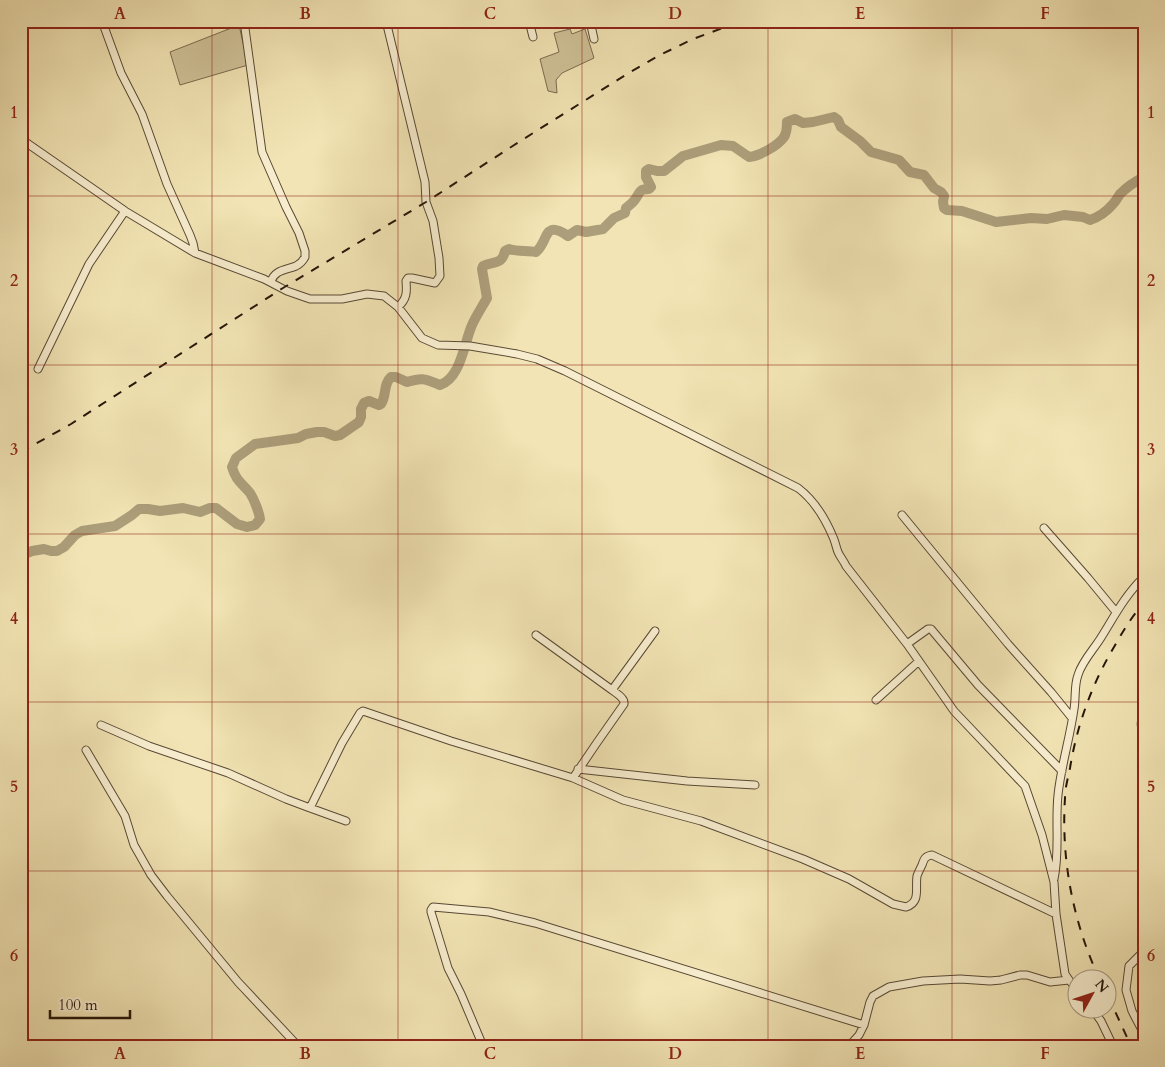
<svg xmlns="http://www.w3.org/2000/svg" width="1165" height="1067" font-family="Cardo,serif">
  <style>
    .green { fill: #cfc197; stroke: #7a6b50 }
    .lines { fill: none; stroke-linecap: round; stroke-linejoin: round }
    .river { stroke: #ac9e7a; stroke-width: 10 }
    .minor-casing { stroke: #584934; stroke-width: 9 }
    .minor { stroke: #f7edce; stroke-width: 7 }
    .rail { stroke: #251509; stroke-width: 2; stroke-dasharray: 9 9; stroke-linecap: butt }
    .grid { fill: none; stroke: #8f2418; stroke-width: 1; stroke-opacity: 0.55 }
    .neatline { fill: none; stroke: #8f2418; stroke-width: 2 }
    .grid-label { font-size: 16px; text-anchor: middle; font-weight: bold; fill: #8f2418 }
  </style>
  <rect width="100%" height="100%" fill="#f2e4b4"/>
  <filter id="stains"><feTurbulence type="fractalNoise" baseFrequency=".004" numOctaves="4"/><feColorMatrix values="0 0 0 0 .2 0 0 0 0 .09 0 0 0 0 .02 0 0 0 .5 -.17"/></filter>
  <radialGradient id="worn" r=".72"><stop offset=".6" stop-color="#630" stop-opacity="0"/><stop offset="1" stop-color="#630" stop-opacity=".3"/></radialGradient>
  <path class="green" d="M 239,25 L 248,65 L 180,85 L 170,52 Z
    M 570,29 L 572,34 L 585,29 L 594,58 L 562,73 L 556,80 L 557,93 L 548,91 L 540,59 L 559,52 L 554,33 Z"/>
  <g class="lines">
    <path class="river" d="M 21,556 L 32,551 L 44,549 L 51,551 L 57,551 L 64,547 L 75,535 L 82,531 L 115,526 L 132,515 L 139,509 L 148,509 L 160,511 L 183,508 L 200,512 L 210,508 L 216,508 L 237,524 L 247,527 L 255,525 L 260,519 C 259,512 254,499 250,493 C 242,483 236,481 232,467 L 236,458 L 255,444 L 298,438 L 306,434 L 317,432 L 324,432 L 335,436 L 340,435 L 359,422 L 361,417 L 361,409 L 364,403 L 369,401 L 379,405 L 381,404 C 387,395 383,384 391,377 L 396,377 L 407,382 C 423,377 425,379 440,385 C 461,378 464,343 472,325 C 476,316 482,307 487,298 L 482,269 L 483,266 C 494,261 502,265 505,251 L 509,249 C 519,252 527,250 536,252 C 549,241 543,219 568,236 L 577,230 L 586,232 L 603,229 L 614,218 L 625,213 L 626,208 C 630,205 634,202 636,198 C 641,191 639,189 649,189 L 651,187 L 646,177 L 646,171 L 649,169 L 657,171 L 664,171 L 683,156 L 721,145 L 733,146 L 749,157 C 759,156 778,146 784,137 C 786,134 787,126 787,122 L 795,119 L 803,123 L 813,122 L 834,117 L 838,120 L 841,127 L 860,141 L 871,152 L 899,160 L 910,172 L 924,175 L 934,188 L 941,192 L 944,196 L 943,202 L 944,208 L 947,210 L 962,211 L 996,222 L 1031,218 L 1047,219 L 1064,215 L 1083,217 L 1090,220 C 1099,217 1107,211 1113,204 C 1116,201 1118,197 1120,194 C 1127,187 1136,181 1144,177"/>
    <defs>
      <path id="minor" d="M 102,21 L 121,73 L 142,114 L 167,184 L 190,235 L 193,243 L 195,253
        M 244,21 L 262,152 L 286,207 L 299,233 L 305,251 L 305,257 C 303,261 300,264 296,266 C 286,270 274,270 271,282
        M 386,21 L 425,182 L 426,202 L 433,221 L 439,258 L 440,276 L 435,283 L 412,278 L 408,278 L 406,281 C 407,292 407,299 398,307
        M 529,21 L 533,37
        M 590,21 L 594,39
        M 21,139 L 125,211 L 195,253 L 264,279 L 287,291 L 310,299 L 342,299 L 367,294 L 384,296 L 398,307 L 422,338 L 438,345 L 470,346 L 517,354 L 537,359 L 565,371 L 798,488 C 814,500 825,518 833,537 C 835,541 836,547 838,552 C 840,557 844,561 846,566 L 907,644 L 954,711 L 1025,786 L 1042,835 L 1054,882 L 1056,914 L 1065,974 L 1069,980 L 1078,990
        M 38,369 L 89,264 L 125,211
        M 902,515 L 1008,644 L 1051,692 L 1072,718
        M 1044,528 L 1088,578 L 1116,612
        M 536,635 L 612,690 C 617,694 625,698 624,704 L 596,744 L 573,778
        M 907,644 L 928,629 L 931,629 L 978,685 L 1062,771
        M 612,690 L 655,631
        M 876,700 L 919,661
        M 1144,716 C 1140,722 1140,726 1144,731
        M 101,725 L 149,746 L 228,773 L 286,799 L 310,808 L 342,743 L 360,713 L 363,711 L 451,741 L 573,778 L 623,800 L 701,821 L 803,859 L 849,879 L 893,904 L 906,907 C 921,902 915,889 917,876 C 918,873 920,869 922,865 C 924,859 925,856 932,855 L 1056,914
        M 86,750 L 125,816 L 134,845 L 151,875 L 167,896 L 238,982 L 298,1046
        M 578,769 L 687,781 L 755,785
        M 310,808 L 346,821
        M 1054,879 C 1060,851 1055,823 1058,795 C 1061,766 1070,738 1074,709 C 1076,697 1074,686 1078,675 C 1082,661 1095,648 1102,636 C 1115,615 1126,594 1144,577
        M 1144,951 L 1129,966 L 1126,990 L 1132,1011 L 1144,1034
        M 1093,1010 L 1101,1021 L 1113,1046
        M 483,1046 L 461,994 L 448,968 L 431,912 L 431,910 L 433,907 L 489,912 L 535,923 L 864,1025
        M 849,1046 L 859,1035 L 864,1025 L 870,1002 L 873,996 L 889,987 L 923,981 L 960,979 L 990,981 L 1001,980 L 1020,975 L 1027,975 L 1050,982 L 1069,980"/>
    </defs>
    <use href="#minor" class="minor-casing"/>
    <use href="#minor" class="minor"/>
    <path class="rail" d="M 1113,21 L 1144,24
      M 21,452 L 71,424 L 283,288 L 426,202 L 522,140 L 627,74 L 660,55 L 693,39 L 728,26 L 745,21
      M 1100,980 C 1073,923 1061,860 1065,798 C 1065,788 1068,778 1070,768 C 1077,725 1092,684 1114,647 C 1123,631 1132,616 1144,603
      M 1108,996 L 1131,1046"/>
  </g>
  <path class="grid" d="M 212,21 L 212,1046M 398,21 L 398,1046M 582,21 L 582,1046M 768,21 L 768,1046M 952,21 L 952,1046M 21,196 L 1144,196M 21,365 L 1144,365M 21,534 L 1144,534M 21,702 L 1144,702M 21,871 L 1144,871"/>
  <rect width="1165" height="1067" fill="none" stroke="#f2e4b4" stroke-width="55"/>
  <g transform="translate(1092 994) rotate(50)"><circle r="24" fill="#f7edce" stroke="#a3977f"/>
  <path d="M0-4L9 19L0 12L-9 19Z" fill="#8f2418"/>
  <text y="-8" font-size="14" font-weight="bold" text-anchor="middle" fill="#251509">N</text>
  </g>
  <path d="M50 1010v8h80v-8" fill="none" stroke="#251509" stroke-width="2.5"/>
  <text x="58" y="1010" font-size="15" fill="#251509" stroke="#f7edce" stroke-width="4" paint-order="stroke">100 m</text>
  <rect x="28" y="28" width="1110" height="1012" class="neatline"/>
  <g class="grid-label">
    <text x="120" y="19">A</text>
    <text x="305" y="19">B</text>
    <text x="490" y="19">C</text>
    <text x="675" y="19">D</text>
    <text x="860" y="19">E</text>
    <text x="1045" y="19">F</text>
    <text x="14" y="118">1</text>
    <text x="1151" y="118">1</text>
    <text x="14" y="286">2</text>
    <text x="1151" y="286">2</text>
    <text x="14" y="455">3</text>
    <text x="1151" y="455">3</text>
    <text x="14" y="624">4</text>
    <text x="1151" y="624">4</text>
    <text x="14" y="792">5</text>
    <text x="1151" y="792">5</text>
    <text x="14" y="961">6</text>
    <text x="1151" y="961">6</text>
    <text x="120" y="1059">A</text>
    <text x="305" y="1059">B</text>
    <text x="490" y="1059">C</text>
    <text x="675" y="1059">D</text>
    <text x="860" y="1059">E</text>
    <text x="1045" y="1059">F</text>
  </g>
  <rect width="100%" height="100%" filter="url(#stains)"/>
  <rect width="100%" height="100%" fill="url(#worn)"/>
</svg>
